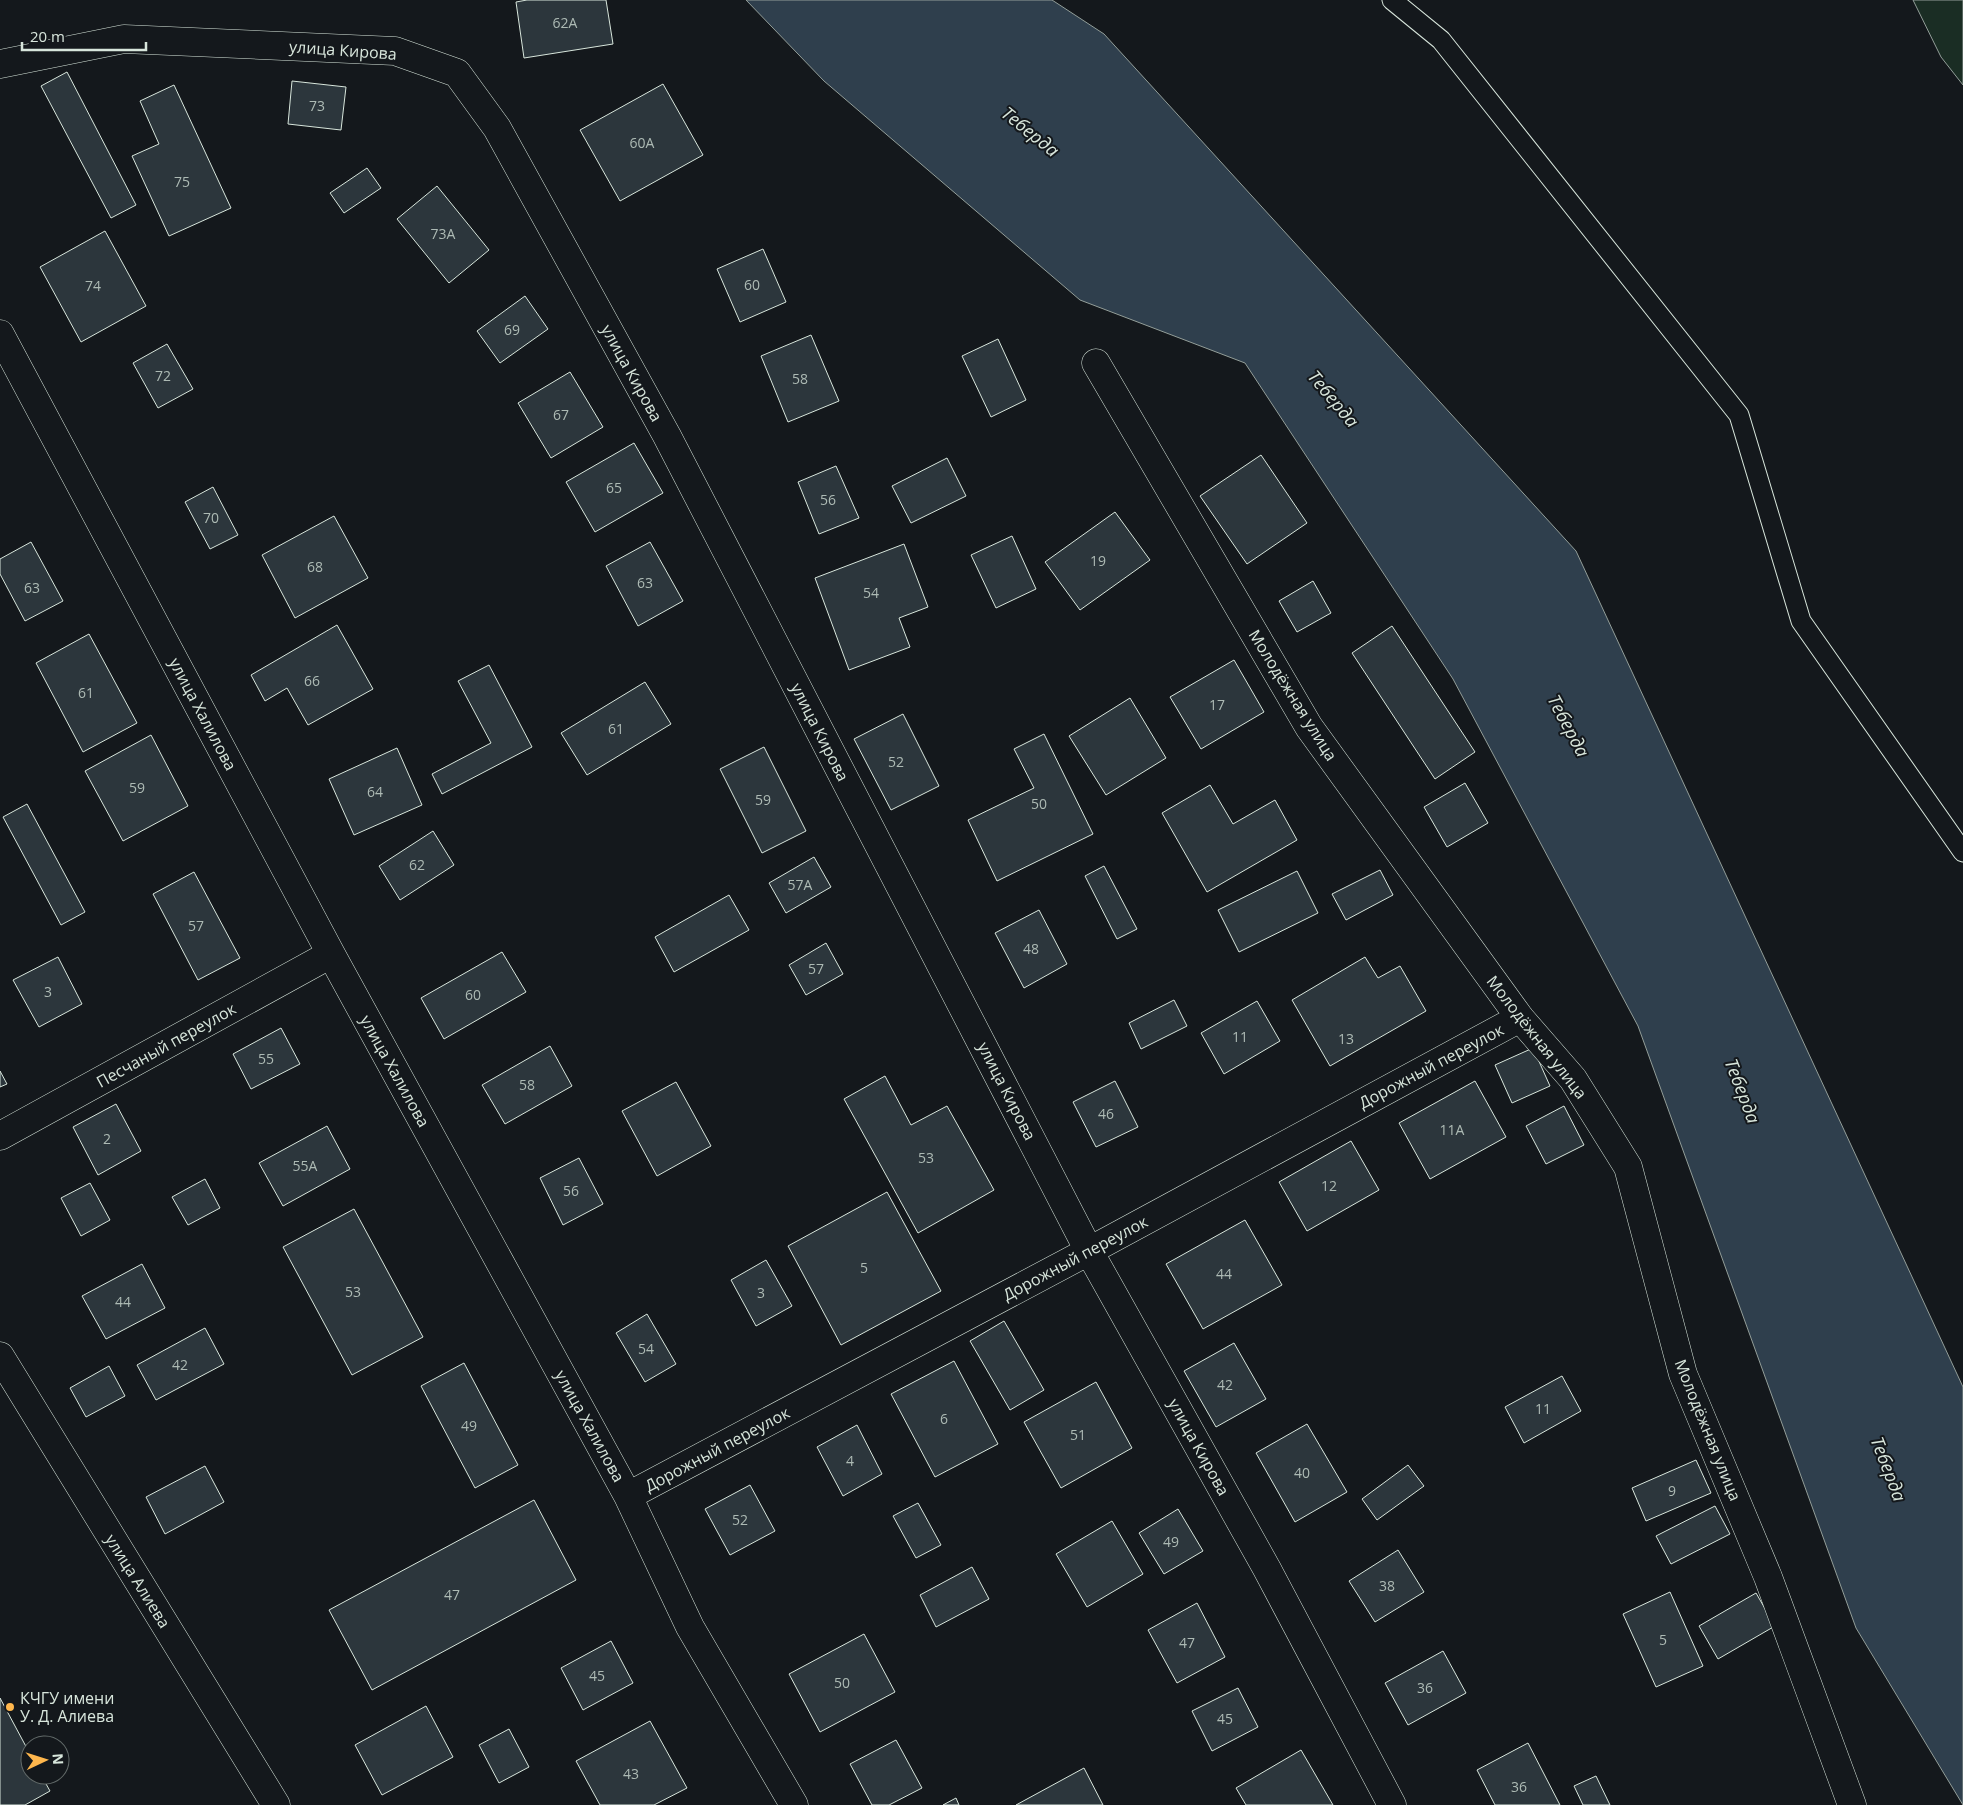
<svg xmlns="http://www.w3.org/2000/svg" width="1963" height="1805" font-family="'Open Sans',sans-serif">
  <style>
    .green { fill: #1a2d24; stroke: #939e99 }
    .water { fill: #2f3f4d; stroke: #939e99 }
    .building { fill: #2c363c; stroke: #d8e6dc }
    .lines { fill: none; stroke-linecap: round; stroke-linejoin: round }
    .service-casing { stroke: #d8e6dc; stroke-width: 21 }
    .minor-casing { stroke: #d8e6dc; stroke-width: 29 }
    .service { stroke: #14181c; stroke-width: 19 }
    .minor { stroke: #14181c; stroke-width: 28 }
    .poi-dot { fill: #ffb74d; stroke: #14181c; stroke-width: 2 }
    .labels { text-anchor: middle; stroke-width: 4; stroke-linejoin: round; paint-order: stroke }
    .number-label { font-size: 14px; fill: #adbab4 }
    .street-label { font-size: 16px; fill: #d8e6dc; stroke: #14181c }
    .poi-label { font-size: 16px; fill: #d8e6dc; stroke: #14181c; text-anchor: start }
    .water-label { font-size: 18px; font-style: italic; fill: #d8e6dc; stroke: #14181c }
  </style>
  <rect width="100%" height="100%" fill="#14181c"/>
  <path class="green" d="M 1913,0 L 1963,0 L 1963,85 L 1941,57 Z"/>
  <path class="water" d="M 746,0 L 1052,0 L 1104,34 L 1576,551 L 1963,1387 L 1963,1805 L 1856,1628 L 1638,1026 L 1453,679 L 1245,363 L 1080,300 L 824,81 Z"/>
  <path class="building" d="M 527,0 L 606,0 L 613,44 L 524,58 L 516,2 Z
    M 67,72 L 136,205 L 111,218 L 41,86 Z
    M 292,81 L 346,87 L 341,130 L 288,124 Z
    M 663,84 L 703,155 L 620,201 L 580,130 Z
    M 174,85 L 231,208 L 169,236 L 132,156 L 159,144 L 140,101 Z
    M 367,168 L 381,188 L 344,213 L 330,193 Z
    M 437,186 L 489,250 L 449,283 L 397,219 Z
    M 105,231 L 146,306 L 81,342 L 40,267 Z
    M 763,249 L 786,302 L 740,322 L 717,269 Z
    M 525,296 L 548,329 L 500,363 L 477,331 Z
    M 811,335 L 839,401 L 788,422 L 761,356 Z
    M 998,339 L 1026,400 L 991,417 L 962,356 Z
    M 167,344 L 193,389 L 158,408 L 133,363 Z
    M 570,372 L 603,427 L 551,458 L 518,403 Z
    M 634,443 L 663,493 L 595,532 L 566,482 Z
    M 1261,455 L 1307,523 L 1247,564 L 1200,496 Z
    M 947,458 L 966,496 L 911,523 L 892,486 Z
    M 836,466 L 859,518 L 819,534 L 798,482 Z
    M 213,487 L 238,535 L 210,549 L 185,502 Z
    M 1115,512 L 1150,560 L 1080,610 L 1045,562 Z
    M 334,516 L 368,578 L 295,618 L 262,555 Z
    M 1012,536 L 1036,589 L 996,608 L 971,555 Z
    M 31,542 L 63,601 L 25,621 L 0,574 L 0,559 Z
    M 650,542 L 683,601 L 638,626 L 606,566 Z
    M 904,544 L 928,607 L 899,618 L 910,647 L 849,670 L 815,578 Z
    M 1313,581 L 1331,613 L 1297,632 L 1279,601 Z
    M 337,625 L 373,689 L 308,725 L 287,688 L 265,701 L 251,675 Z
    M 1392,626 L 1475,752 L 1435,779 L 1352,653 Z
    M 89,634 L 137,723 L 83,752 L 36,663 Z
    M 1234,660 L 1264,712 L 1201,749 L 1170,697 Z
    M 489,665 L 532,747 L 442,794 L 432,774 L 491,743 L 458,681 Z
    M 645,682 L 671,724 L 587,775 L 561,733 Z
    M 1130,698 L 1166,758 L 1106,795 L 1069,736 Z
    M 903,714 L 939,786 L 891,810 L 854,739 Z
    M 1044,734 L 1093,834 L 997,881 L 968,820 L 1034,788 L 1014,749 Z
    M 151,735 L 188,806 L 123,841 L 85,771 Z
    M 764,747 L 806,831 L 762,853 L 720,769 Z
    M 397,748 L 422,805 L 354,835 L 329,779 Z
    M 1465,783 L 1488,823 L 1447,847 L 1424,807 Z
    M 1210,785 L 1233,824 L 1275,800 L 1297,840 L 1207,892 L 1162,813 Z
    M 27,804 L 85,912 L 61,925 L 3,817 Z
    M 433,831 L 454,865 L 400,900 L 379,866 Z
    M 814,857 L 831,887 L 786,913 L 769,883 Z
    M 1104,866 L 1137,929 L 1117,939 L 1085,876 Z
    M 1380,870 L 1393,895 L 1346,920 L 1332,894 Z
    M 1297,871 L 1318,913 L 1239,952 L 1218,910 Z
    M 194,872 L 240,958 L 198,980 L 153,894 Z
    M 729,895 L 749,930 L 674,972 L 655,937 Z
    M 1039,910 L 1067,964 L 1024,988 L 995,933 Z
    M 826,943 L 843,974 L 806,995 L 789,965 Z
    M 502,952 L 526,992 L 444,1039 L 421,998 Z
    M 58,957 L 82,1004 L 39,1027 L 13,980 Z
    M 1365,957 L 1378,978 L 1400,966 L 1426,1011 L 1330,1066 L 1292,1000 Z
    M 1174,1000 L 1187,1026 L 1141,1049 L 1129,1023 Z
    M 1257,1001 L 1280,1041 L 1224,1074 L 1201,1033 Z
    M 281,1028 L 300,1064 L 251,1089 L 233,1054 Z
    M 550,1046 L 572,1086 L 505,1124 L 482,1085 Z
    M 1533,1048 L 1550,1086 L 1512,1103 L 1495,1065 Z
    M 0,1071 L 7,1084 L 0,1087 Z
    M 885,1076 L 911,1125 L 947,1106 L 994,1190 L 918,1233 L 844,1099 Z
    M 1115,1081 L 1138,1127 L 1096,1147 L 1073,1102 Z
    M 1475,1081 L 1506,1137 L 1430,1179 L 1399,1123 Z
    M 676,1082 L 711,1146 L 657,1176 L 622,1111 Z
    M 116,1104 L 141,1151 L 98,1175 L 73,1127 Z
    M 1564,1106 L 1584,1145 L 1546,1164 L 1526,1126 Z
    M 327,1126 L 350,1169 L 283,1206 L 259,1163 Z
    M 1351,1141 L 1379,1190 L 1307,1231 L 1279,1182 Z
    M 579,1158 L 603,1204 L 563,1225 L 540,1178 Z
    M 205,1179 L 220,1208 L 188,1225 L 172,1197 Z
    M 90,1183 L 110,1220 L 81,1236 L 61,1198 Z
    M 887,1192 L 941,1291 L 841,1345 L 788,1246 Z
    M 354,1209 L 423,1337 L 352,1375 L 283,1247 Z
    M 1245,1220 L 1282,1285 L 1203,1329 L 1166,1264 Z
    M 766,1260 L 792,1306 L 756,1326 L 731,1280 Z
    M 142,1264 L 165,1308 L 106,1339 L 82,1296 Z
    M 647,1314 L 676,1364 L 645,1382 L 616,1333 Z
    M 1004,1321 L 1044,1390 L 1010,1410 L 970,1341 Z
    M 205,1328 L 224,1364 L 156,1400 L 137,1365 Z
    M 1234,1343 L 1266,1399 L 1216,1427 L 1184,1371 Z
    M 954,1361 L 998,1444 L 935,1477 L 891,1394 Z
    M 464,1363 L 518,1465 L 475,1488 L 421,1386 Z
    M 109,1366 L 125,1396 L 86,1417 L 70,1388 Z
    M 1562,1376 L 1581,1411 L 1524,1443 L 1505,1407 Z
    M 1096,1382 L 1132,1448 L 1061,1488 L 1024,1422 Z
    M 1307,1424 L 1347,1492 L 1295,1522 L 1256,1453 Z
    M 857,1425 L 882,1474 L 843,1496 L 817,1447 Z
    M 1696,1460 L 1711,1493 L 1646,1521 L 1632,1488 Z
    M 1408,1465 L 1424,1486 L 1377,1520 L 1362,1499 Z
    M 205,1466 L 224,1502 L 165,1534 L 146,1497 Z
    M 750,1485 L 775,1531 L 730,1555 L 705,1509 Z
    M 534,1500 L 576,1580 L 372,1690 L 329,1610 Z
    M 918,1503 L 941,1545 L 916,1558 L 893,1516 Z
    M 1715,1506 L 1730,1534 L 1671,1564 L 1656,1536 Z
    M 1178,1509 L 1203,1551 L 1164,1574 L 1139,1533 Z
    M 1112,1521 L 1143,1574 L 1087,1607 L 1056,1554 Z
    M 1398,1550 L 1424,1592 L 1375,1622 L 1349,1581 Z
    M 972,1567 L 989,1599 L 936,1627 L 920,1595 Z
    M 1670,1592 L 1703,1666 L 1656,1687 L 1623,1614 Z
    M 1756,1593 L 1775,1626 L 1718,1659 L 1699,1626 Z
    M 1197,1603 L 1225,1657 L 1177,1683 L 1148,1630 Z
    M 864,1634 L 895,1692 L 820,1732 L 789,1674 Z
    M 611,1641 L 633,1683 L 583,1710 L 561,1668 Z
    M 1443,1651 L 1466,1693 L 1408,1725 L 1385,1683 Z
    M 1238,1688 L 1258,1727 L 1212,1751 L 1192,1711 Z
    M 0,1698 L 30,1754 L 30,1775 L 41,1775 L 50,1791 L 25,1805 L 0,1805 Z
    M 426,1706 L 453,1757 L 382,1795 L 355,1745 Z
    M 650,1721 L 687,1788 L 654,1805 L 600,1805 L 576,1761 Z
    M 509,1729 L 529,1767 L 499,1783 L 479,1745 Z
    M 896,1740 L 922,1788 L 889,1805 L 872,1805 L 850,1764 Z
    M 1528,1743 L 1560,1805 L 1495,1805 L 1477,1770 Z
    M 1301,1750 L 1333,1805 L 1246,1805 L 1236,1788 Z
    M 1084,1768 L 1103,1805 L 1016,1805 Z
    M 1596,1776 L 1610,1805 L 1583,1805 L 1574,1786 Z
    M 956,1798 L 959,1805 L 943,1805 Z"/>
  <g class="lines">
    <defs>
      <path id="service" d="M 1392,0 L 1441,40 L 1739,415 L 1801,621 L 1963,852"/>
      <path id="minor" d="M 0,64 L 124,39 L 395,51 L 457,73 L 497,128 L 667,436 L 1089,1251 L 1267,1569 L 1392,1805
        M 0,334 L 331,954 L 628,1496 L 690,1627 L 794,1805
        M 1096,363 L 1309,727 L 1520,1018 L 1573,1079 L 1628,1167 L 1683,1374 L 1768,1577 L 1852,1805
        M 0,1136 L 331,954
        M 0,1356 L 276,1805
        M 628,1496 L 1089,1251 L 1520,1018"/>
    </defs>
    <use href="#service" class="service-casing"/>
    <use href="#minor" class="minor-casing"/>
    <use href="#service" class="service"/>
    <use href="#minor" class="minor"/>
  </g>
  <circle class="poi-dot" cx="10" cy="1707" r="5"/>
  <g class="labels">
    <g class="number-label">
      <text x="565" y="28">62А</text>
      <text x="317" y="111">73</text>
      <text x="642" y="148">60А</text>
      <text x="182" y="187">75</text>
      <text x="443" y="239">73А</text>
      <text x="752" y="290">60</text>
      <text x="93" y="291">74</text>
      <text x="512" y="335">69</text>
      <text x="163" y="381">72</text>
      <text x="800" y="384">58</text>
      <text x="561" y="420">67</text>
      <text x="614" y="493">65</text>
      <text x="828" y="505">56</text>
      <text x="211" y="523">70</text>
      <text x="1098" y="566">19</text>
      <text x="315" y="572">68</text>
      <text x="645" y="588">63</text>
      <text x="32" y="593">63</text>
      <text x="871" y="598">54</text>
      <text x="312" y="686">66</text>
      <text x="86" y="698">61</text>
      <text x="1217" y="710">17</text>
      <text x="616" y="734">61</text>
      <text x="896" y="767">52</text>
      <text x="137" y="793">59</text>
      <text x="375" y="797">64</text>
      <text x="763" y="805">59</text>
      <text x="1039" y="809">50</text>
      <text x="417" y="870">62</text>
      <text x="800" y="890">57А</text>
      <text x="196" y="931">57</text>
      <text x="1031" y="954">48</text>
      <text x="816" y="974">57</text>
      <text x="48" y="997">3</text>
      <text x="473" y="1000">60</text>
      <text x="1240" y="1042">11</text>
      <text x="1346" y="1044">13</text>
      <text x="266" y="1064">55</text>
      <text x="527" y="1090">58</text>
      <text x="1106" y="1119">46</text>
      <text x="1452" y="1135">11А</text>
      <text x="107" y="1144">2</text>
      <text x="926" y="1163">53</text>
      <text x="305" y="1171">55А</text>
      <text x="1329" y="1191">12</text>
      <text x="571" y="1196">56</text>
      <text x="864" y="1273">5</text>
      <text x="1224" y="1279">44</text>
      <text x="353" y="1297">53</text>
      <text x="761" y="1298">3</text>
      <text x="123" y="1307">44</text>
      <text x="646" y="1354">54</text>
      <text x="180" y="1370">42</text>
      <text x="1225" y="1390">42</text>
      <text x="1543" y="1414">11</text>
      <text x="944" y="1424">6</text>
      <text x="469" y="1431">49</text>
      <text x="1078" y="1440">51</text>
      <text x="850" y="1466">4</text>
      <text x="1302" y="1478">40</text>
      <text x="1672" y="1496">9</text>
      <text x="740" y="1525">52</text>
      <text x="1171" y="1547">49</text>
      <text x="1387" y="1591">38</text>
      <text x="452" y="1600">47</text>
      <text x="1663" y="1645">5</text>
      <text x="1187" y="1648">47</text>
      <text x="597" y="1681">45</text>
      <text x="842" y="1688">50</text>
      <text x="1425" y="1693">36</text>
      <text x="1225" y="1724">45</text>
      <text x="631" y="1779">43</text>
      <text x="1519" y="1792">36</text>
    </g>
    <g class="street-label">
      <text transform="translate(343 50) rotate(4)" y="6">улица Кирова</text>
      <text transform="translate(632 373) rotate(61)" y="6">улица Кирова</text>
      <text transform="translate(1293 695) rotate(58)" y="6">Молодёжная улица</text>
      <text transform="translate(203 714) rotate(62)" y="6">улица Халилова</text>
      <text transform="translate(820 732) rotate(63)" y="6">улица Кирова</text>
      <text transform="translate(1537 1037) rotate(52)" y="6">Молодёжная улица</text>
      <text transform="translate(166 1045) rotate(-29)" y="6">Песчаный переулок</text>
      <text transform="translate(1431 1066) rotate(-28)" y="6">Дорожный переулок</text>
      <text transform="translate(395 1071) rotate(61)" y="6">улица Халилова</text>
      <text transform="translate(1007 1091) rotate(63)" y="6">улица Кирова</text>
      <text transform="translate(1075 1258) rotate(-28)" y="6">Дорожный переулок</text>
      <text transform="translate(590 1426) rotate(61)" y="6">улица Халилова</text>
      <text transform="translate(1708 1430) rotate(68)" y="6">Молодёжная улица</text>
      <text transform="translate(1199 1447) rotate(61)" y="6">улица Кирова</text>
      <text transform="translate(717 1449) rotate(-28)" y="6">Дорожный переулок</text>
      <text transform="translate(138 1581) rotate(58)" y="6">улица Алиева</text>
    </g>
    <g class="poi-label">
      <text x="20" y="1704">КЧГУ имени<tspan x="20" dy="18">У. Д. Алиева</tspan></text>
    </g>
    <g class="water-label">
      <text transform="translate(1030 132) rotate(39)" y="6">Теберда</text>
      <text transform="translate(1333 399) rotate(50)" y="6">Теберда</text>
      <text transform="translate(1568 726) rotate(62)" y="6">Теберда</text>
      <text transform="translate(1742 1091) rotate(69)" y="6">Теберда</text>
      <text transform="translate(1888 1469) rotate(69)" y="6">Теберда</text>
    </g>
  </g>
  <g transform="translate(45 1760) rotate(86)"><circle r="24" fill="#14181c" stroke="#626a69"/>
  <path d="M0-4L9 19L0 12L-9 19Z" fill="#ffb74d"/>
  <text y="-8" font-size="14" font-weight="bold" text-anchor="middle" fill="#d8e6dc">N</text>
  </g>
  <path d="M22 42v8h124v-8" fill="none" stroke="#d8e6dc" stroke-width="2.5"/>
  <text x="30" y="42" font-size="15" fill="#d8e6dc" stroke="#14181c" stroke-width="4" paint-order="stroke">20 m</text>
</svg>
